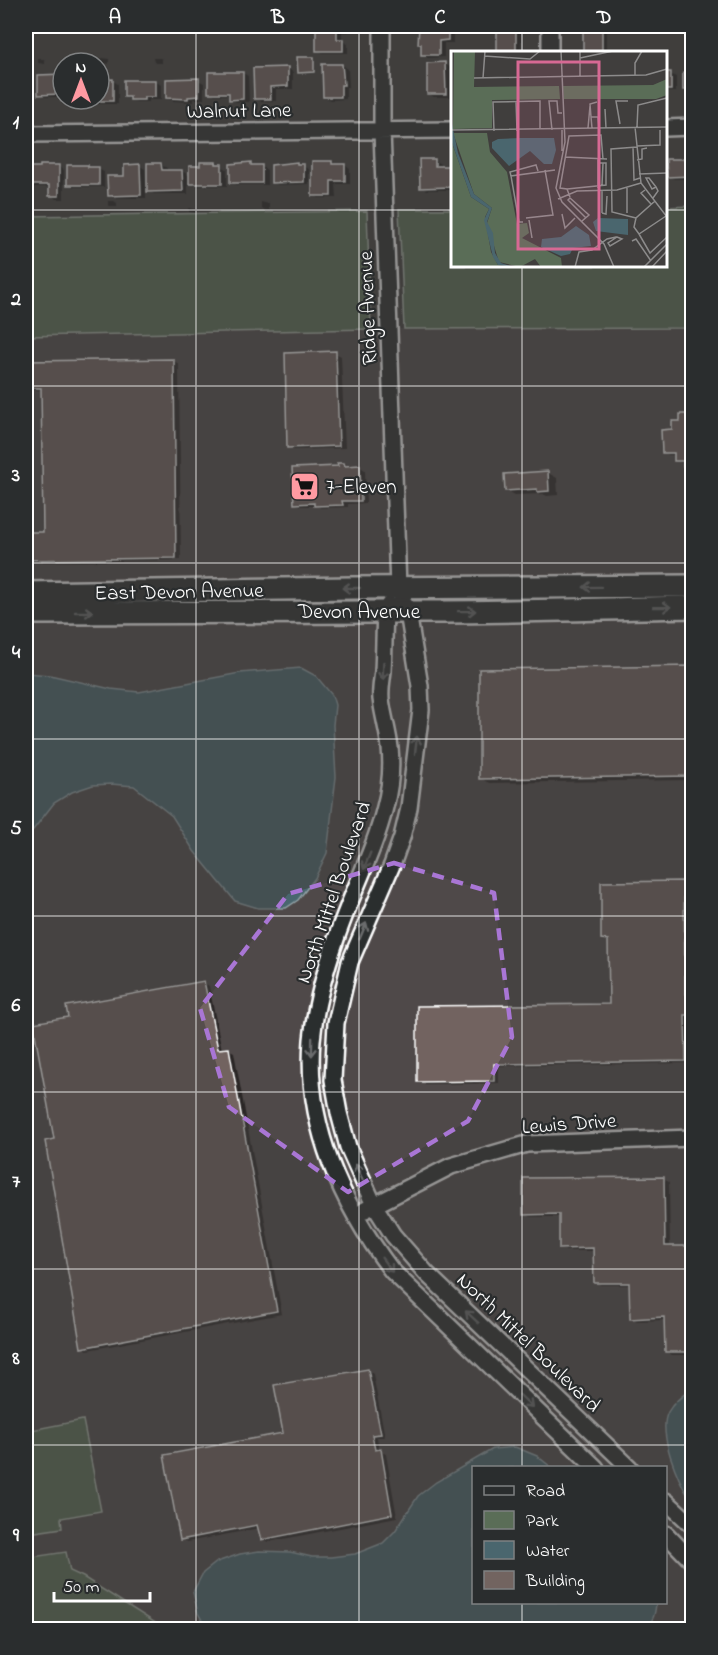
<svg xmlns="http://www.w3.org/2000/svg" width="718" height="1655" font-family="'Indie Flower',sans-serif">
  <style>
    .built { fill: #4f4948; fill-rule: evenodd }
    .green { fill: #5a6d57; stroke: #acb6ab; stroke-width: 1.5 }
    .water { fill: #4a666e; stroke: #92a3a8; stroke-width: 1.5 }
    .shadow { fill: #0007 }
    .building { fill: #726460; stroke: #fff; stroke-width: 1.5 }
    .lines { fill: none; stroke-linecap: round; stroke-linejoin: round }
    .street-casing { stroke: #fff; stroke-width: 20 }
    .secondary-casing { stroke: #fff; stroke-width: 26 }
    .street { stroke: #2a2d2e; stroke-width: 15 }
    .secondary { stroke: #2a2d2e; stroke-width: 21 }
    .oneway { stroke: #6a6c6d }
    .marked { fill: none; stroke: #a976d5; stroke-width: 4.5; stroke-dasharray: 12 8; stroke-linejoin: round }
    .grid { fill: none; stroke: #fff; stroke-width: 1.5; stroke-opacity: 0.55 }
    .labels { text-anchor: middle; stroke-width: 4.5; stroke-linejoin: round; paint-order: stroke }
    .street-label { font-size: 21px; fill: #fff; stroke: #2a2d2e }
    .poi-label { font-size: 21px; fill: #fff; stroke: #2a2d2e; text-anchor: start }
    .inset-road { fill: none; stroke: #8c8b8b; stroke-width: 1.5 }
    .view { fill: #d76994; fill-opacity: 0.15; stroke: #d76994; stroke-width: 3 }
    .inset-edge { fill: none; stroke: #fff; stroke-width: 3 }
    .neatline { fill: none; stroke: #fff; stroke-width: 2 }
    .grid-label { font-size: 20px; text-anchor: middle; font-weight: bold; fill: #fff }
  </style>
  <rect width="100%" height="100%" fill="#403e3d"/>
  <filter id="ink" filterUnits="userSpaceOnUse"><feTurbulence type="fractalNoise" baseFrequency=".0167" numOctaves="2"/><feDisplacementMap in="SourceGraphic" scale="12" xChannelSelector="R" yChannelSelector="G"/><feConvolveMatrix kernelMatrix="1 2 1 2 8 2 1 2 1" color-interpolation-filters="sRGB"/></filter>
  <g filter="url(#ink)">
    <path class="built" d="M 692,328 L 692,1629 L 165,1629 L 83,1577 L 33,1557 L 29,1533 L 62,1528 L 61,1518 L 100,1511 L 83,1421 L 26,1431 L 26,336 L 371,329 ZM 474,1468 L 666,1468 L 666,1602 L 474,1602 Z"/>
    <path class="green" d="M 692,206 L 692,328 L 404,329 L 399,209 L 452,209 L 452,266 L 666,266 L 666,207 Z
      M 367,211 L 371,329 L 26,336 L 26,216 Z
      M 83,1420 L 101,1511 L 61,1518 L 62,1528 L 29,1533 L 33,1557 L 66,1552 L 70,1571 L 83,1577 L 165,1629 L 26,1629 L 26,1431 Z"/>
    <path class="water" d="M 301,668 L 316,676 L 332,695 L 335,705 L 333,725 L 336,777 L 327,853 L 315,878 L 298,900 L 286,908 L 258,908 L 235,901 L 194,851 L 172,816 L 134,786 L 111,784 L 93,785 L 72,792 L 54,803 L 26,839 L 26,673 L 50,675 L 111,689 L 139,692 L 240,673 Z
      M 692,1389 L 692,1499 L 690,1499 C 678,1480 657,1433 668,1412 C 673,1403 684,1394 692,1389 Z
      M 515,1447 L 537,1456 L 551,1467 L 474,1468 L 474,1602 L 656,1603 C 655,1616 653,1623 641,1630 L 207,1629 L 198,1613 L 193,1592 L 203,1573 L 217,1562 L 240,1554 L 259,1551 L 290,1552 L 312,1557 L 331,1557 L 355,1554 L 383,1543 L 395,1531 L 418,1496 L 436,1482 L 493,1449 Z"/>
    <path class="shadow" d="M 112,26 L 118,26 L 118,32 L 112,31 Z
      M 317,26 L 348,26 L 348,32 L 342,32 L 342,41 L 348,44 L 348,53 L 323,53 L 317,50 Z
      M 420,26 L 451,26 L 453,27 L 453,43 L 444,43 L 444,57 L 428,58 L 422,54 L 422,44 L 419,43 Z
      M 498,26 L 521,26 L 521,52 L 499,52 Z
      M 601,29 L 607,32 L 607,52 L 585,52 L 584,30 Z
      M 38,58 L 45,60 L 45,64 L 38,63 Z
      M 102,58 L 109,59 L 109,64 L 102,62 Z
      M 153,58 L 160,58 L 162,59 L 162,63 L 156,63 L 154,62 Z
      M 313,58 L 315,60 L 315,73 L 299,72 Z
      M 445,64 L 450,67 L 451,97 L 434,97 L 429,94 Z
      M 342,65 L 348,69 L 349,87 L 346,87 L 346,99 L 330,100 L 324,96 Z
      M 288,69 L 293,72 L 293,89 L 276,89 L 276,101 L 261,101 L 255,98 Z
      M 243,73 L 248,76 L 249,102 L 236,102 L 230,99 L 230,95 L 215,95 L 210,92 Z
      M 666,74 L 670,74 L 676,77 L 676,92 L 666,92 Z
      M 684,74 L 692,74 L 692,93 L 685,90 Z
      M 63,76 L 63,99 L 76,99 L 76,103 L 68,104 L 63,100 L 63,97 L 45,97 L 39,94 Z
      M 198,80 L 204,83 L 204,99 L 193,99 L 193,102 L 173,101 L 168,97 Z
      M 99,81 L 113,81 L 118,84 L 118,104 L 99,104 L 93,100 L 85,99 L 99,99 Z
      M 126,81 L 155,81 L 161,85 L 161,100 L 149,100 L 149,102 L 137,102 L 131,100 L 126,97 Z
      M 26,82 L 33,85 L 33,101 L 26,101 Z
      M 692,160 L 692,179 L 674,179 L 668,176 L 668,161 Z
      M 435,161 L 440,164 L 440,168 L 452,168 L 452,190 L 427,190 L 421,187 Z
      M 332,162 L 337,165 L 345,165 L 350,169 L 350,184 L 336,184 L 337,198 L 319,198 L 314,195 Z
      M 216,164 L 227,169 L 227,186 L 196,186 L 188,181 L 188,194 L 154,194 L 146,189 L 146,198 L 115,198 L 109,195 L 126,177 L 140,166 L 145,169 L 146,184 L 149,184 L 161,165 L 167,168 L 167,171 L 182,171 L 190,176 Z
      M 250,164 L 255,167 L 262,167 L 267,170 L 267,185 L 237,185 L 231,182 Z
      M 297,164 L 309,169 L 309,184 L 278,185 L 273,182 Z
      M 58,166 L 64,170 L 64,199 L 56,199 L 51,195 L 50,187 L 34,187 L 29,184 Z
      M 87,166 L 92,169 L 98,169 L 104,172 L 104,187 L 74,187 L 68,184 Z
      M 108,201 L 114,201 L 117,203 L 117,206 L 110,206 L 108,205 Z
      M 261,202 L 269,204 L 269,210 L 261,209 Z
      M 189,208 L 196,210 L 196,213 L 189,212 Z
      M 335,353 L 341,356 L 345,448 L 294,450 L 289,447 Z
      M 174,361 L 179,364 L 181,560 L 26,562 L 26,534 L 45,533 L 43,390 L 26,390 L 26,362 Z
      M 692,415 L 692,470 L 690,470 L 684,467 L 684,464 L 676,460 L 675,455 L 669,455 L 663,452 L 674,431 L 682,422 L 681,416 Z
      M 344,464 L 349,467 L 359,466 L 365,470 L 366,503 L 348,504 L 348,507 L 321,508 L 317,506 L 301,506 L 295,503 Z
      M 548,473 L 557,478 L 558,495 L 547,496 L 543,494 L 515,495 L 506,490 Z
      M 692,668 L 692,780 L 489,783 L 480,778 L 480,671 Z
      M 684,882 L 689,886 L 690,996 L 692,996 L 692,1017 L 690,1017 L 691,1063 L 499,1066 L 499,1083 L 424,1084 L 419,1081 L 611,1005 L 609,942 L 603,939 Z
      M 204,983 L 209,986 L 222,1050 L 228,1049 L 234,1052 L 282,1314 L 88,1350 L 82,1347 L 56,1140 L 70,1018 Z
      M 663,1179 L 669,1182 L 670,1248 L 692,1247 L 692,1355 L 672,1355 L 666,1351 L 666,1320 L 637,1321 L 631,1318 L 630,1285 L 601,1285 L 595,1282 L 595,1251 L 566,1251 L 560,1248 L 560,1217 L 530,1217 L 525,1214 Z
      M 368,1370 L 373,1374 L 385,1437 L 377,1437 L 379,1451 L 386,1454 L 397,1517 L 268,1542 L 262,1539 L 260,1528 L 187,1542 L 181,1539 L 285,1434 Z"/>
    <path class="building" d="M 316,26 L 343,26 L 343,30 L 337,30 L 337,39 L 343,39 L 343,51 L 316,51 Z
      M 419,26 L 448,26 L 448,40 L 439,41 L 439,55 L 421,55 L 421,44 L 418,44 Z
      M 497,26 L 516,26 L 516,52 L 497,52 Z
      M 583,28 L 602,28 L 602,52 L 583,52 Z
      M 297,57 L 314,57 L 314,72 L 298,73 Z
      M 445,62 L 446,94 L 427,94 L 427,63 Z
      M 322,64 L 342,64 L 344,85 L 341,85 L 341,97 L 323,97 Z
      M 288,67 L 288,86 L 270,87 L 271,99 L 254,99 L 253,68 Z
      M 208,72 L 243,72 L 243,99 L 229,100 L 229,93 L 208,93 Z
      M 666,72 L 671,72 L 671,90 L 666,90 Z
      M 683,73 L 692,73 L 692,90 L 683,90 Z
      M 63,74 L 63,99 L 71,99 L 71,101 L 61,101 L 61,94 L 38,95 L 38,75 Z
      M 199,78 L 199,96 L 188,97 L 188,99 L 166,98 L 166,79 Z
      M 113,79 L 113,101 L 92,101 L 92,99 L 99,99 L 99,80 Z
      M 124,80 L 155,80 L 155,97 L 144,97 L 144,100 L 130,100 L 130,97 L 124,97 Z
      M 419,159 L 435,159 L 435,166 L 452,166 L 452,187 L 420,188 Z
      M 666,159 L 692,159 L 692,176 L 667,177 Z
      M 312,161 L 332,161 L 332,164 L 345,164 L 345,181 L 331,181 L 331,196 L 312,196 Z
      M 200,162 L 216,162 L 216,164 L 222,164 L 222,184 L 189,184 L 189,166 L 200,166 Z
      M 251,162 L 251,165 L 262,165 L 262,183 L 230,183 L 230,164 Z
      M 297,162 L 297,164 L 304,164 L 304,182 L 271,183 L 271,165 Z
      M 147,163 L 161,163 L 162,170 L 182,170 L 183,191 L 147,192 Z
      M 140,164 L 141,195 L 108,196 L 107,176 L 124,176 L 124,165 Z
      M 40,165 L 59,165 L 59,196 L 49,196 L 49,185 L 27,185 L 27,167 L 40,167 Z
      M 67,165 L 88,165 L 88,167 L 99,167 L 99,185 L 67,185 Z
      M 336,351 L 339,446 L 287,448 L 285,353 Z
      M 174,359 L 176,558 L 26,560 L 26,532 L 43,532 L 41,388 L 26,388 L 26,361 Z
      M 680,414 L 692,414 L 692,468 L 683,467 L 683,461 L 674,461 L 674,453 L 662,453 L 661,430 L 672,429 L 672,421 L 680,421 Z
      M 337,463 L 344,463 L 345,466 L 360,465 L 361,501 L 342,501 L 343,505 L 314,506 L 314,503 L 294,504 L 292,468 L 338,466 Z
      M 548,471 L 549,491 L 537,492 L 537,489 L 505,491 L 504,474 Z
      M 692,666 L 692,776 L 479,779 L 479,669 Z
      M 684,881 L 685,994 L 692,994 L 692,1015 L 685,1015 L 686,1061 L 494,1064 L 494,1081 L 417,1082 L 417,1006 L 609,1004 L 608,940 L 601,939 L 601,882 Z
      M 204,981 L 218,1049 L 229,1048 L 277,1311 L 81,1348 L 45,1141 L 54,1139 L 33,1023 L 68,1017 L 66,1006 Z
      M 664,1177 L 665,1246 L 692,1246 L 692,1352 L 665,1352 L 664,1317 L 630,1319 L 629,1283 L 594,1283 L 593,1248 L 559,1249 L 559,1214 L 523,1215 L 523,1178 Z
      M 368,1369 L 381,1434 L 372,1435 L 375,1450 L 381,1449 L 392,1514 L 261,1540 L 257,1525 L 180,1540 L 164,1455 L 283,1433 L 274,1385 Z"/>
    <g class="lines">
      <defs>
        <path id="street" d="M 382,26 L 382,130 L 398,588 L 408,612 L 420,686 L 421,710 L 409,808 L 402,837 L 392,865 L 350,962 L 336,1023 L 333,1080 L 339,1113 L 348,1147 L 374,1205 L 393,1235 L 427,1274 L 630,1468
          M 550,26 L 550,52
          M 666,128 L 692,127
          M 26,134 L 452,130
          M 389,604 L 385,612 C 384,632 384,652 383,671 C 382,680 380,690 381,699 C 383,715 388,731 390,748 C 392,767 390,788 385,807 C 374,852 351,894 336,939 C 325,971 315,1006 312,1040 C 305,1125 342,1205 392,1271 L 596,1468
          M 365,1210 L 451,1166 L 527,1144 L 692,1138
          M 666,1501 L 692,1525
          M 666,1534 L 692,1561"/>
        <path id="secondary" d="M 26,593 L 353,588 L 692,586
          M 26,613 C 145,612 264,612 384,612 C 487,613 590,609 692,607"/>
      </defs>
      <use href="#street" class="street-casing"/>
      <use href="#secondary" class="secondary-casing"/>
      <use href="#street" class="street"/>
      <use href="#secondary" class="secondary"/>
    </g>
    <defs><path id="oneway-shaft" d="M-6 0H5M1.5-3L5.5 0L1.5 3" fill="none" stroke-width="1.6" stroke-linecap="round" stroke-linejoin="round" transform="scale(1.5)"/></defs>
    <g class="oneway">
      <use href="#oneway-shaft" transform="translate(592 587) rotate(179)"/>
      <use href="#oneway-shaft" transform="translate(351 588) rotate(180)"/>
      <use href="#oneway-shaft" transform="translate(662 607) rotate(-1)"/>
      <use href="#oneway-shaft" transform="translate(467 611) rotate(-1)"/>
      <use href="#oneway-shaft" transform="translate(84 612)"/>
      <use href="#oneway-shaft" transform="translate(383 671) rotate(93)"/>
      <use href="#oneway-shaft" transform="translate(416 745) rotate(-83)"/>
      <use href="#oneway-shaft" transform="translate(367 861) rotate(112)"/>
      <use href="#oneway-shaft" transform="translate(363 931) rotate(-67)"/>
      <use href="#oneway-shaft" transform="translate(312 1047) rotate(91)"/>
      <use href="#oneway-shaft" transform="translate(359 1172) rotate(-115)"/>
      <use href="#oneway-shaft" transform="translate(387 1265) rotate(53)"/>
      <use href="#oneway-shaft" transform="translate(472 1317) rotate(-137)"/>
      <use href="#oneway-shaft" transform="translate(526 1401) rotate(44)"/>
    </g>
  </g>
  <path d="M0 0H718V1655H0ZM 394,863 L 494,893 L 512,1037 L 468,1121 L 348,1192 L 229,1107 L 200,1008 L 288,894 Z" fill="#403e3d" fill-opacity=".55" fill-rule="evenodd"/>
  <path class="marked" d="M 394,863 L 494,893 L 512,1037 L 468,1121 L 348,1192 L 229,1107 L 200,1008 L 288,894 Z"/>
  <path class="grid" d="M 196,26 L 196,1630M 359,26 L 359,1630M 522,26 L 522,52M 26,210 L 452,210M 666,210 L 692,210M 522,266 L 522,1468M 26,386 L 692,386M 26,563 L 692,563M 26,739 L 692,739M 26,916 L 692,916M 26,1092 L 692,1092M 26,1269 L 692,1269M 26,1445 L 692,1445M 522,1602 L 522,1630"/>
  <defs>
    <symbol id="supermarket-square" viewBox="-11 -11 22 22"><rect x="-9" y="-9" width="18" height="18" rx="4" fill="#ff9aa2" stroke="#2a2d2e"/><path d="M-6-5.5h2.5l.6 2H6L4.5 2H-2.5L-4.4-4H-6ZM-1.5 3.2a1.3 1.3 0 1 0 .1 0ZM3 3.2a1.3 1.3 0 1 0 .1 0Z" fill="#111"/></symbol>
  </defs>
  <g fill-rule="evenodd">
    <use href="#supermarket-square" x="288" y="470" width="33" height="33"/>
  </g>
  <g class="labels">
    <g class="street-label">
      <text transform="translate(239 110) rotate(-1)" y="7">Walnut Lane</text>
      <text transform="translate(367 308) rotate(-92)" y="7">Ridge Avenue</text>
      <text transform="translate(179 591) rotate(-1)" y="7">East Devon Avenue</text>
      <text x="359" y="618">Devon Avenue</text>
      <text transform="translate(333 892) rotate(-71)" y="7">North Mittel Boulevard</text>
      <text transform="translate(569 1123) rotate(-4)" y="7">Lewis Drive</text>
      <text transform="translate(529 1342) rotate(44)" y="7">North Mittel Boulevard</text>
    </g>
    <g class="poi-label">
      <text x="326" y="493">7-Eleven</text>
    </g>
  </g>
  <g transform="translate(451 51)">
    <rect width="216" height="216" fill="#403e3d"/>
    <path d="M 3,0 L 24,0 L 23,36 L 108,35 L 109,48 L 41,49 L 41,77 L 2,78 ZM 216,28 L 216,44 L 205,48 L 113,48 L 112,35 L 202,34 ZM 2,82 L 36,82 L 39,101 L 56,121 L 66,173 L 76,172 L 78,182 L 71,187 L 110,207 L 111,216 L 90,216 L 84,208 L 69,216 L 48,211 L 36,172 L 41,157 L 23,143 ZM 0,89 L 20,146 L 38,158 L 34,166 L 40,201 L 47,214 L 55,216 L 0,216 Z" fill="#5a6d57"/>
    <path d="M 0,68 L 7,102 L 23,143 L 41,157 L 36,171 L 42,182 L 44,202 L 50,212 L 62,216 L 47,214 L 42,206 L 33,169 L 38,158 L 20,146 L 0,89 ZM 70,87 L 103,87 L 105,99 L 101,113 L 93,113 L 79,100 L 58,115 L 41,97 L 41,91 L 47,88 ZM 147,167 L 177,168 L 177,184 L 145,180 L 142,171 ZM 125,175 L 138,184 L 140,195 L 122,197 L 119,203 L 110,205 L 90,196 L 91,188 L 110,186 Z" fill="#4a666e"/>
    <path class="inset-road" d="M 110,0 L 114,91 L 105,137 L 111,151 L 153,193 L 163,216M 129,0 L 129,26M 33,5 L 79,8 L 89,0M 129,7 L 162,0M 184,25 L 184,12 L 191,0M 23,27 L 195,24 L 216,18M 32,27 L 34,0M 65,51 L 66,80M 154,58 L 155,77M 140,66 L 139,53 L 146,51M 169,73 L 165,50 L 177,50M 184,76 L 190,132 L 216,166M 186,76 L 187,54 L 216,47M 137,77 L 139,55M 141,77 L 140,66 L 147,66 L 148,77M 0,79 L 216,76M 101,79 L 98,50 L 106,50 L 107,62 L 111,62M 43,80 L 42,51 L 89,50 L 89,79M 186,95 L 209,94 L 209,79M 182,96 L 183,129 L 189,127M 111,100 L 111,79M 114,106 L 156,108M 186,109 L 191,108 L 191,98 L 196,97M 147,112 L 147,137M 188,123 L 216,122M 60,125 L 59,121 L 81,115 L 85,114 L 87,120M 151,134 L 152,112M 176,137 L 176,162M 116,138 L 155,134 L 155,112 L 147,112 L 147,108M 151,139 L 151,162M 194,139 L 190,142 L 200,153M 119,146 L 116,138 L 109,137 L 118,85 L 150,84 L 152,108M 202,147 L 207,140 L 205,136 L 198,127 L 195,127 L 201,138 L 205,136M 107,148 L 126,140 L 166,139 L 190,132M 204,150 L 185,167 L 183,176 L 188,183 L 215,165M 151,162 L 155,163 L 156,145M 111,163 L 114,177 L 124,167M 75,167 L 102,164 L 94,119M 185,167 L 161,161 L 160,98 L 186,96M 78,169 L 81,187M 131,170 L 138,164 L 119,147 L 117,149 L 135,167M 72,171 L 68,171 L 60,125 L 104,119M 188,183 L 199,202 L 216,186M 181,190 L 185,188 L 200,210M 124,216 L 128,201 L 141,199 L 156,188 L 165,186 L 166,186 L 171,188 L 159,195 L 157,192 L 166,186M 193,216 L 216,193M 201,216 L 216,200"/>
    <path class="view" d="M 67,11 L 148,11 L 148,198 L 67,198 Z"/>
    <rect width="216" height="216" class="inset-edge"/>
  </g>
  <rect width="718" height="1655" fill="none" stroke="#2a2d2e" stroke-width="66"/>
  <rect x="472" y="1466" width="195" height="138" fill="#2a2d2e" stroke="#7f8182" stroke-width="1.5"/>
  <rect x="484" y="1486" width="30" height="9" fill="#2a2d2e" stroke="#7f8182" stroke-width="1.5"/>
  <text x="526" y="1496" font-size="18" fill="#ffffff">Road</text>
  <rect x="484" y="1511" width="30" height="18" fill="#5a6d57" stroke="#7f8182" stroke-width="1.5"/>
  <text x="526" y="1526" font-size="18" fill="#ffffff">Park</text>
  <rect x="484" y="1541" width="30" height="18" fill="#4a666e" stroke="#7f8182" stroke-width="1.5"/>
  <text x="526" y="1556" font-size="18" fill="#ffffff">Water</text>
  <rect x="484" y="1571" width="30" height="18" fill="#726460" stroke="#7f8182" stroke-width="1.5"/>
  <text x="526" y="1586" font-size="18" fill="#ffffff">Building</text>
  <g transform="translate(81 81)"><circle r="28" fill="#2a2d2e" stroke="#7f8182" stroke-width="1.5"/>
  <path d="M0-4.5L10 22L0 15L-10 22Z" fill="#ff9aa2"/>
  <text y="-9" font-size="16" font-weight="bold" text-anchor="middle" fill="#ffffff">N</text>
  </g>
  <path d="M54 1592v9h96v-9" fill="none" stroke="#ffffff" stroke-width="3"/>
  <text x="63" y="1592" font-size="18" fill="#ffffff" stroke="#2a2d2e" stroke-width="4.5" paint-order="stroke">50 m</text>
  <rect x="33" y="33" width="652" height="1589" class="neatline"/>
  <g class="grid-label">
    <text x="115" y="23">A</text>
    <text x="278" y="23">B</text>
    <text x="440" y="23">C</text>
    <text x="604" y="23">D</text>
    <text x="16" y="128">1</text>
    <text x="16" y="305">2</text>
    <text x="16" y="481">3</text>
    <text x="16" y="658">4</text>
    <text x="16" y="834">5</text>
    <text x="16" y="1011">6</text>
    <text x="16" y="1187">7</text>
    <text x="16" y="1364">8</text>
    <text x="16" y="1541">9</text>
  </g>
</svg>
